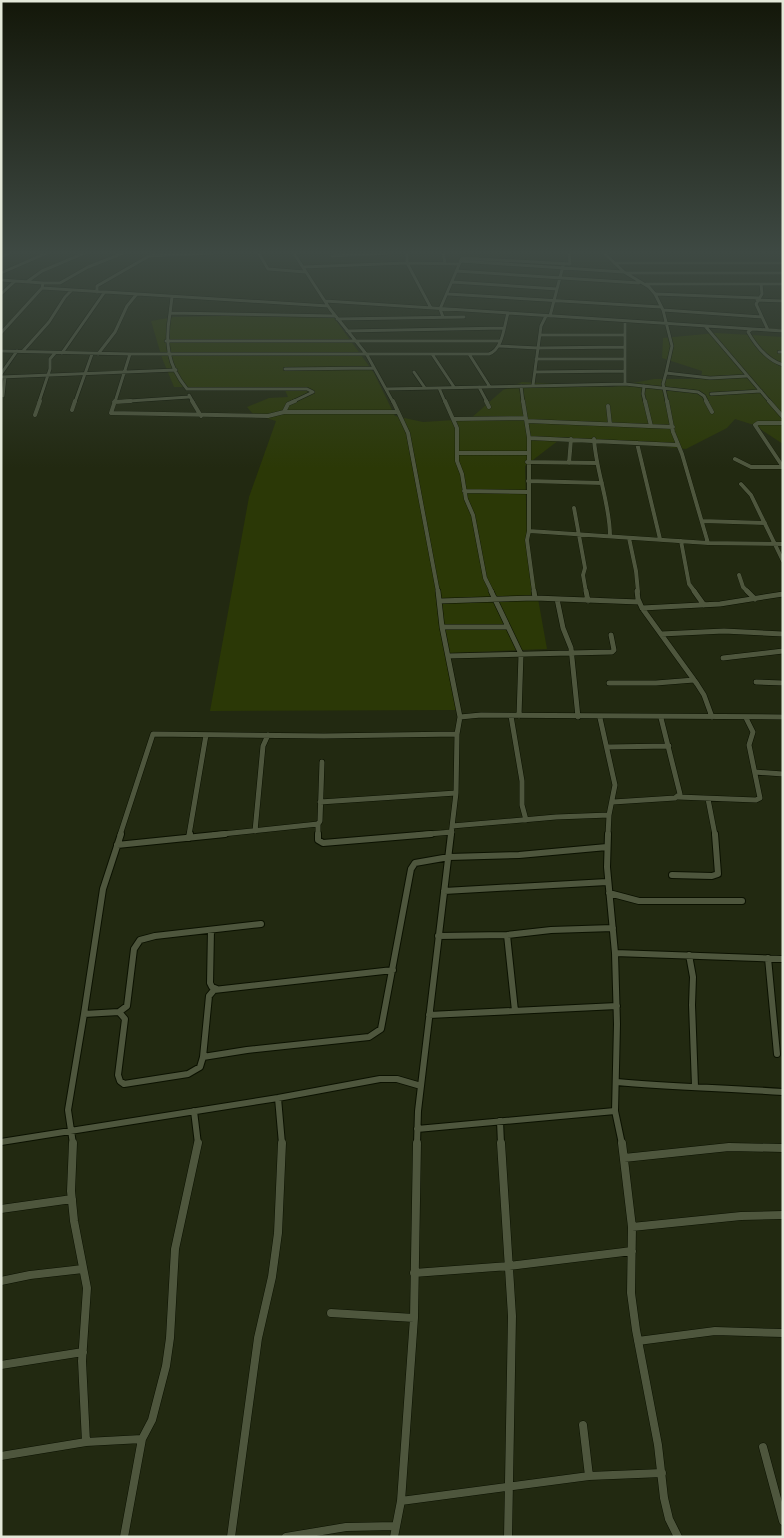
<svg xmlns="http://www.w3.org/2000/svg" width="784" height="1538" font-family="'PT Sans Narrow',sans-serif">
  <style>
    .green { fill: #2b3806 }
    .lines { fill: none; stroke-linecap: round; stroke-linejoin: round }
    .street-far4-casing { stroke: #0b1100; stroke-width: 4 }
    .street-far3-casing { stroke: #0b1100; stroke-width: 4.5 }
    .street-far2-casing { stroke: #0b1100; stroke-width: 6 }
    .street-far1-casing { stroke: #0b1100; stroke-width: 8 }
    .street-casing { stroke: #0b1100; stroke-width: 9 }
    .street-far4 { stroke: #4e563d; stroke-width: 3 }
    .street-far3 { stroke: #4e563d; stroke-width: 4 }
    .street-far2 { stroke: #4e563d; stroke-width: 5 }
    .street-far1 { stroke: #4e563d; stroke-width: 6 }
    .street { stroke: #4e563d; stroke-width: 8 }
  </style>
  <rect width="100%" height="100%" fill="#222911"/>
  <path class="green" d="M 265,315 L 332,315 L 374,373 L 395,416 L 423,422 L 470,419 L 503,390 L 522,382 L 612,387 L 654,379 L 701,379 L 702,371 L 662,358 L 663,338 L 716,333 L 783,337 L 783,444 L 754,425 L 735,419 L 727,428 L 686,449 L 563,437 L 525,466 L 527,537 L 547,649 L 448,653 L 457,710 L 210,711 L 249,497 L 276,421 L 253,414 L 247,407 L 269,398 L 288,397 L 284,388 L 174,387 L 162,358 L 151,321 L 174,317 Z"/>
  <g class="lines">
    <defs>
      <path id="street-far4" d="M 258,252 L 268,269 L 305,272
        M 293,252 L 330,309 L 367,355 L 393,402
        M 407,252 L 407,263 L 431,308
        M 443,252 L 445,263
        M 603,252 L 624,272 L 649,287 L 655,294 L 663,310 L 672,346 L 666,373 L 710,378 L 747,376
        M 674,252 L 778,252
        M 149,256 L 236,252
        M 332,256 L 410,252
        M 1,257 L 12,252
        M 460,261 L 623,272
        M 614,263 L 783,263
        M 303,267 L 407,263 L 459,264
        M 456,271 L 639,283
        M 1,273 L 49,252
        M 626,273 L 783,273
        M 1,280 L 43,283 L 42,288 L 328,306
        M 28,281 L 42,271 L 87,252
        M 452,282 L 557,289
        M 43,283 L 60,283 L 88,267 L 126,252
        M 646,284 L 783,284
        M 761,284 L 762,294 L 756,304 L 768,330
        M 97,292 L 97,286 L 156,252
        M 1,294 L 14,282
        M 448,294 L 661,307
        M 656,294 L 759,298
        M 757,300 L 783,301
        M 325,301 L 783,331
        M 663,310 L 762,317
        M 170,313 L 172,297
        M 550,316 L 563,266
        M 443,317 L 440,309 L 462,258 L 570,264 L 569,252
        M 337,319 L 464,317
        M 625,321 L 625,384
        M 705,326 L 770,402
        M 752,329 L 748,332 C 756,346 767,360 783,365
        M 347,331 L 504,328
        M 1,333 L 42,288
        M 540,335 L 625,335
        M 166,341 L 500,341
        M 499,346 L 538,348
        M 538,348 L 624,347
        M 1,351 L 130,354 L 489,354 C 503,349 504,326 508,313
        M 23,351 L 49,322 L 65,297 L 72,290
        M 779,352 L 783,352
        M 62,353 L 104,293
        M 98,354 L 115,332 L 127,306 L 136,295
        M 432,354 L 454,387
        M 469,354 L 490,387
        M 536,359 L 625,359
        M 285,369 L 374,368
        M 414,372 L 425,388
        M 535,372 L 625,371
        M 666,373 L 663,384 L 667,402
        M 1,374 L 17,351
        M 1,377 L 176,370
        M 533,385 L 541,326 L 546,316
        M 521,386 L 523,402
        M 644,386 L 643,394 L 645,402
        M 479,387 L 487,402
        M 439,388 L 445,402
        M 387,389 L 625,384 L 698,392 L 704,396 L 707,402
        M 711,394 L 761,391
        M 189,395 L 193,402
        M 3,396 L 5,377
        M 39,402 L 50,369 L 50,359 L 55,353
        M 75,402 L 92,354
        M 114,402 L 189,397
        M 115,402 L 130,354
        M 292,402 L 313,392 L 307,389 L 187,389 C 167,365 165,342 170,313 L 335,316"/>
      <path id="street-far3" d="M 115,401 L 111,413 L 268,416 L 284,412
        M 192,401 L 201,416
        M 295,401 L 288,404 L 284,412 L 398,412
        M 393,401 L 408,433 L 438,592
        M 445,401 L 457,428 L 457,461 L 462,474 L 466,499 L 473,515 L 485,578 L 492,592
        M 486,401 L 489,407
        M 523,401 L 529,438 L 529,531 L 527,540 L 534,592
        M 645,401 L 651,426
        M 667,401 L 673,432 L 682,454 L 708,543 L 783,544
        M 706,401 L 712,412
        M 769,401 L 783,417
        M 114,402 L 131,401
        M 608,406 L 610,424
        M 72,410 L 75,401
        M 35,415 L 40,401
        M 454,419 L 526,418
        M 527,421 L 673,427
        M 783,423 L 758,423 L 755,425 L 783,467
        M 529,438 L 677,445
        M 594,439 C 596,472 610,503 610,536
        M 637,443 L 660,539
        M 458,453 L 528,453
        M 735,459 L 751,467 L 783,467
        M 527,462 L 597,463
        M 569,463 L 571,439
        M 528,481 L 602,483
        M 741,484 L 751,495 L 783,561
        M 464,491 L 528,492
        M 574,508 L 585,568 L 583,575 L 586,592
        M 703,521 L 765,523
        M 529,531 L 708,543
        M 629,538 L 636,571 L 638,592
        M 681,541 L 689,584 L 695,592
        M 739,575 L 743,587 L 748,592"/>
      <path id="street-far2" d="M 438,591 L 442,627 L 460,717 L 457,734 L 456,793 L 451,835
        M 491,591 L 521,654 L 519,716
        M 586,591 L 588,601
        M 637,591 L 638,599 L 642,608 L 697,684 L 704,695 L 712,717
        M 694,591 L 704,605
        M 747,591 L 755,599
        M 535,598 L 639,602
        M 557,599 L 563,628 L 571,648 L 578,717
        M 440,601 L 535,598 L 534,591
        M 642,608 L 720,604 L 783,594
        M 442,627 L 508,627
        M 661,634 L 724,631 L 783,634
        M 448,656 L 612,652 L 614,650 L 611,635
        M 723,658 L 783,651
        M 756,682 L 783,683
        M 609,683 L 656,683 L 694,680
        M 511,716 L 522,781 L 522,805 L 526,820
        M 460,717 L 481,715 L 783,717
        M 600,718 L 615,785 L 609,815 L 608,835
        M 608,747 L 669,746
        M 755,772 L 783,774
        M 678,797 L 756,800 L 760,798 L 749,745 L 753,732 L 746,718
        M 708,799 L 715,835
        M 320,802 L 456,793
        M 613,802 L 675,798 L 680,794 L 661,718
        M 318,824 L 318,835
        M 452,826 L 556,817 L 609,815
        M 255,831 L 263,746 L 268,735
        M 120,835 L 153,734 L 324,736 L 457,734
        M 189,835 L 206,735
        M 213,835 L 318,824 L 320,821 L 322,762
        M 417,835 L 452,832"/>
      <path id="street-far1" d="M 318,834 L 318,840 L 323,843 L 431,834
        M 608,834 L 607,867 L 615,953 L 617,1024 L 615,1111 L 622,1144
        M 189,838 L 190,834
        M 117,845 L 225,834
        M 672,875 L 712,876 L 718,874 L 715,834
        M 444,891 L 607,882
        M 609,893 L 639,901 L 742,901
        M 211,930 L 210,983 L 212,987 L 217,989
        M 507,935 L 515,1011
        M 438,936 L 507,935 L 551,930 L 613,928
        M 615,953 L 783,959
        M 689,955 L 693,977 L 692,1005 L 695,1086
        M 768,958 L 777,1054
        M 119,1012 L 127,1006 L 134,949 L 140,940 L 155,936 L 261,924
        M 84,1014 L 103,889 L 121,834
        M 429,1015 L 617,1006
        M 203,1057 L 209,996 L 214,990 L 393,970
        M 617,1082 C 672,1087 728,1088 783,1092
        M 278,1098 L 282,1144
        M 194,1111 L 198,1144
        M 500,1121 L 501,1144
        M 417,1129 L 615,1111
        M 1,1142 L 278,1098 L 380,1079 L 397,1079 L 421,1086
        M 73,1144 L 68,1110 L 84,1014 L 119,1012 L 125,1019 L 118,1075 L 120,1081 L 124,1084 L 188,1074 L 200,1067 L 203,1057 L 247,1050 L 369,1037 L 381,1029 L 411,869 L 415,863 L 449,857 L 519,855 L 607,847
        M 417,1144 L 418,1111 L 451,834"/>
      <path id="street" d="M 73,1143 L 71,1191 L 74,1221 L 87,1288 L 82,1361 L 86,1442
        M 501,1143 L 512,1316 L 508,1537
        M 622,1143 L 632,1227 L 631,1293 L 636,1330 L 658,1445 L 664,1498 L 669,1519 L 678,1537
        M 624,1158 L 729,1147 L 783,1148
        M 1,1209 L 72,1199
        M 632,1227 L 741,1216 L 783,1215
        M 414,1273 L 509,1266 L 632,1251
        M 1,1281 L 30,1275 L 83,1269
        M 331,1313 L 414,1318
        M 638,1341 L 715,1331 L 783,1333
        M 1,1365 L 83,1352
        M 583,1425 L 589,1476
        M 763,1447 L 783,1521
        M 1,1456 L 86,1442 L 142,1439
        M 401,1501 L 589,1476 L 662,1473
        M 124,1537 L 142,1439 L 152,1420 L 166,1366 L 170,1338 L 175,1249 L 198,1143
        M 231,1537 L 258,1338 L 272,1277 L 278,1233 L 282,1143
        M 286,1537 L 346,1527 L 395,1526
        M 394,1537 L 401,1501 L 414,1318 L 417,1143"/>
    </defs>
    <use href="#street-far4" class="street-far4-casing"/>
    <use href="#street-far3" class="street-far3-casing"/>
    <use href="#street-far2" class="street-far2-casing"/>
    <use href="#street-far1" class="street-far1-casing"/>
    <use href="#street" class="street-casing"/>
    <use href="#street-far4" class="street-far4"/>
    <use href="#street-far3" class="street-far3"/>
    <use href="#street-far2" class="street-far2"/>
    <use href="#street-far1" class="street-far1"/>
    <use href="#street" class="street"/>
  </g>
  <linearGradient id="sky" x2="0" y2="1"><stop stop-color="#131709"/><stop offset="0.54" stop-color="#3e4943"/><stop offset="1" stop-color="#3e4943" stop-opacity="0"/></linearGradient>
  <rect width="784" height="468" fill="url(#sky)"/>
  <rect width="784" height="1538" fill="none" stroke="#e3e8d9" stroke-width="5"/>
</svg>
